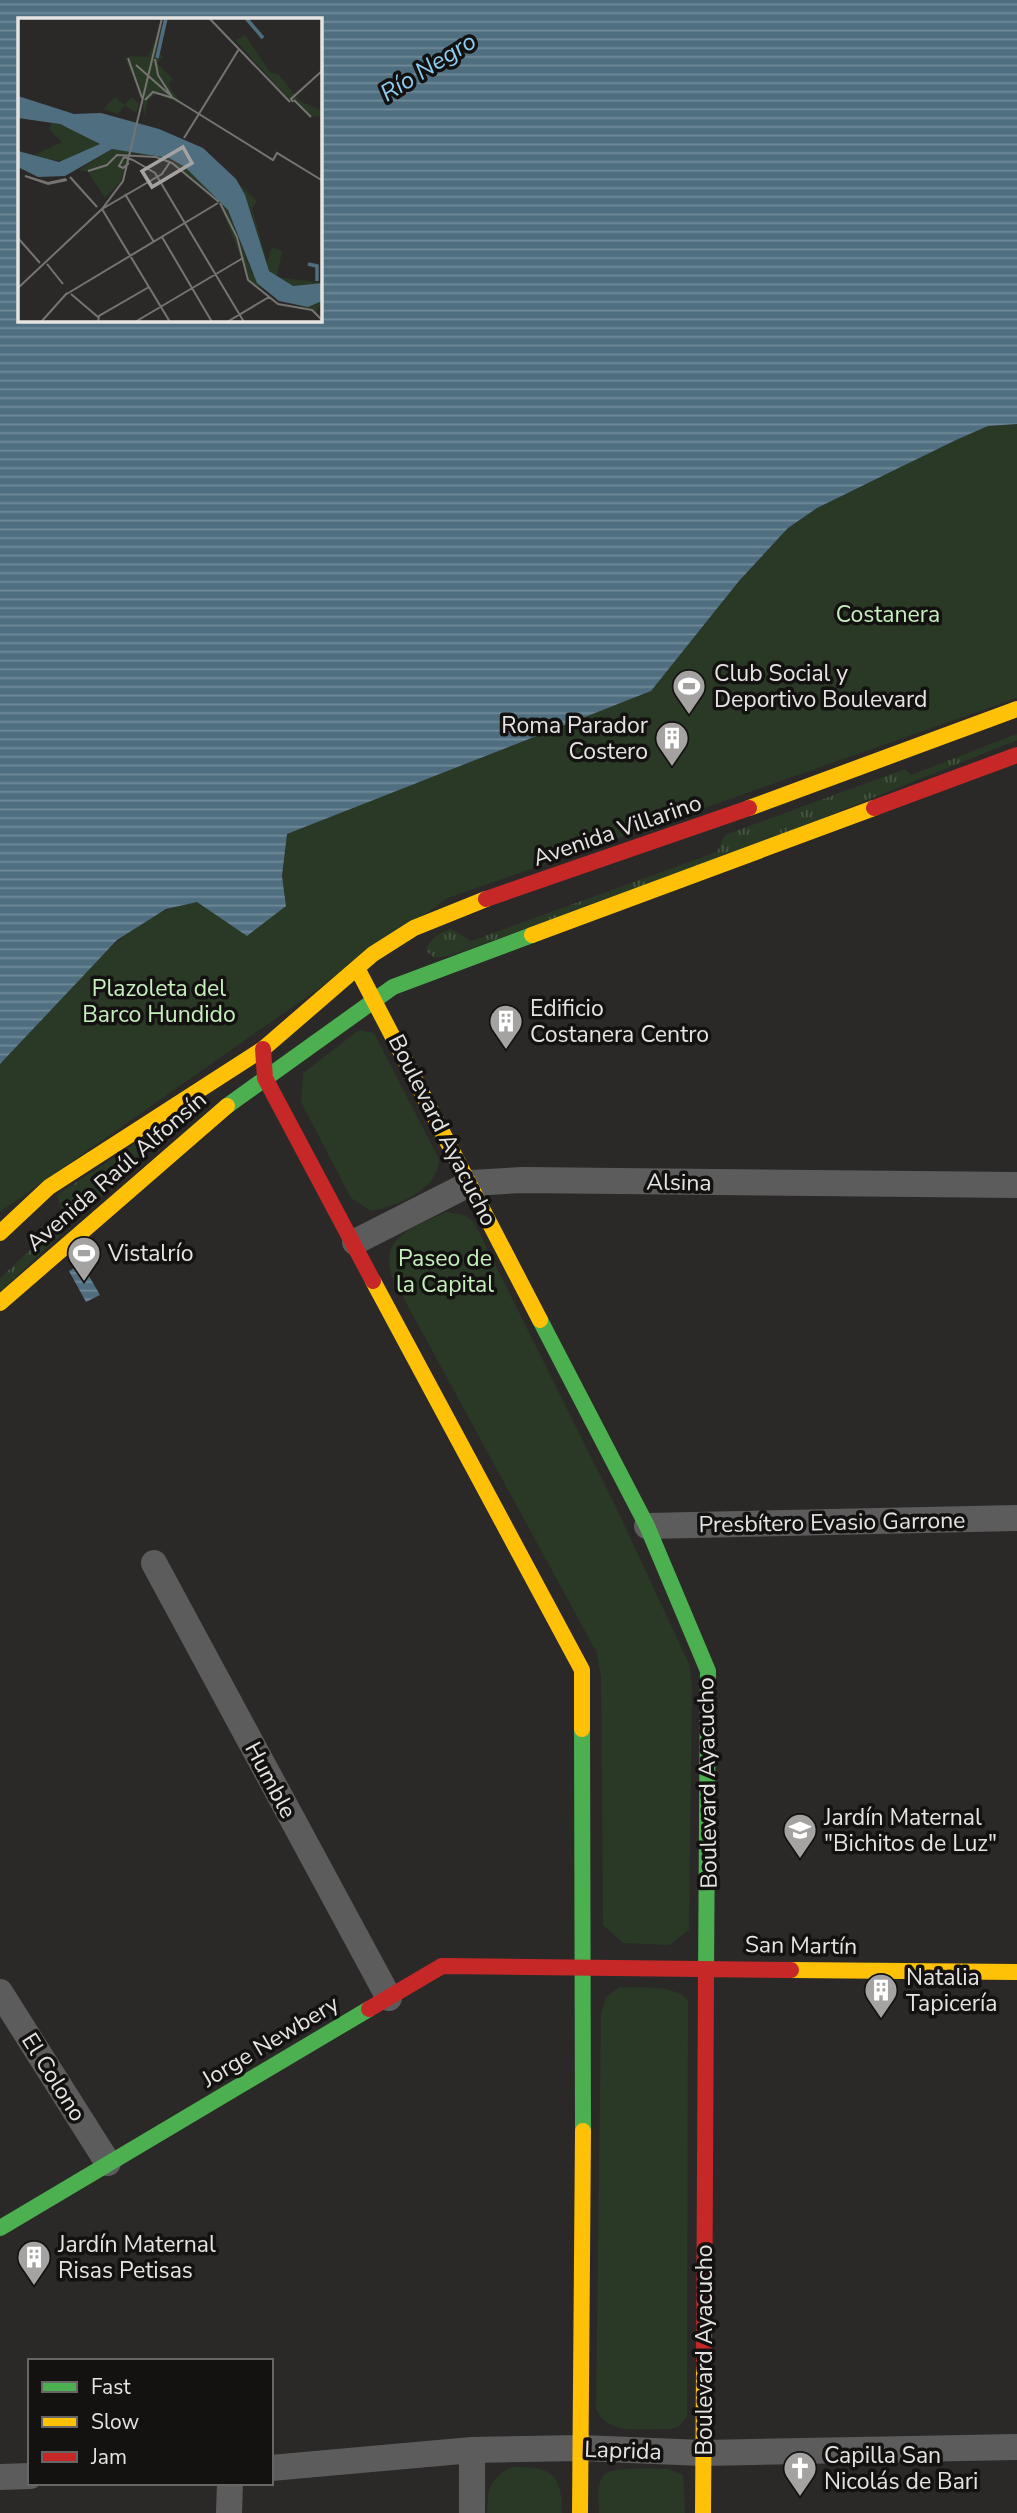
<svg xmlns="http://www.w3.org/2000/svg" width="1017" height="2513" font-family="'Nunito Sans',sans-serif">
  <style>
    .grass { fill: url(#grass-tufts) }
    .park { fill: #293925 }
    .water { fill: url(#water-rules); fill-rule: evenodd }
    .lines { fill: none; stroke-linecap: round; stroke-linejoin: round }
    .street { stroke: #5d5c5c; stroke-width: 26 }
    .fast { stroke: #4caf50; stroke-width: 16 }
    .slow { stroke: #ffc107; stroke-width: 16 }
    .jam { stroke: #c62828; stroke-width: 16 }
    .labels { text-anchor: middle; stroke-width: 7; stroke-linejoin: round; paint-order: stroke }
    .park-label { font-size: 23px; fill: #c5efbc; stroke: #141211 }
    .poi-label { font-size: 23px; fill: #e6e4e3; stroke: #141211; text-anchor: start }
    .street-label { font-size: 23px; fill: #e6e4e3; stroke: #141211 }
    .water-label { font-size: 24px; font-style: italic; fill: #8eccf0; stroke: #141211 }
    .inset-river { fill: none; stroke: #4f6f81; stroke-width: 3.5 }
    .inset-road { fill: none; stroke: #767473; stroke-width: 2 }
    .view { fill: #a5a3a2; fill-opacity: 0.15; stroke: #a5a3a2; stroke-width: 3.5 }
    .inset-edge { fill: none; stroke: #e6e4e3; stroke-width: 3.5 }
  </style>
  <defs>
    <pattern id="grass-tufts" width="24" height="20" patternUnits="userSpaceOnUse" patternTransform="scale(1.75)"><rect width="24" height="20" fill="#293925"/><path d="M3 7l-1-3M5 7V3M7 7l1-3M15 17l-1-3M17 17v-4M19 17l1-3" fill="none" stroke="#485644"/></pattern>
    <pattern id="water-rules" width="6" height="5" patternUnits="userSpaceOnUse" patternTransform="scale(1.75)"><rect width="6" height="5" fill="#4f6f81"/><path d="M0 2.5h6" fill="none" stroke="#718a99"/></pattern>
  </defs>
  <rect width="100%" height="100%" fill="#2b2928"/>
  <path class="grass" d="M 1017,734 L 1017,740 L 718,860 L 452,955 L 435,958 L 426,951 C 430,938 439,933 451,929 L 471,941 L 717,852 L 725,835 L 905,769 L 911,775 Z
    M 209,1095 L 0,1292 L 0,1278 L 65,1218 L 57,1195 Z"/>
  <path class="park" d="M 1017,424 L 1017,698 L 448,898 L 0,1212 L 0,1064 C 51,1013 122,912 195,902 C 223,898 257,904 286,906 L 282,876 L 287,834 L 651,691 L 739,581 L 788,528 L 817,508 L 956,440 L 988,426 Z
    M 359,1030 L 374,1033 L 439,1159 C 439,1189 398,1206 371,1211 L 351,1198 L 301,1102 L 303,1073 Z
    M 446,1212 L 465,1215 L 474,1222 L 615,1505 L 689,1664 L 692,1685 L 689,1930 L 669,1945 L 623,1943 L 603,1925 L 601,1677 L 597,1653 L 392,1277 C 379,1234 415,1228 446,1212 Z
    M 620,1987 C 641,1988 673,1984 688,2000 L 687,2417 L 678,2427 L 671,2429 C 645,2428 606,2437 596,2408 L 601,2014 L 606,1997 Z
    M 511,2467 C 550,2467 562,2471 562,2513 L 487,2513 C 488,2488 489,2480 511,2467 Z
    M 669,2469 L 683,2475 L 685,2513 L 599,2513 C 599,2502 596,2484 604,2475 C 612,2466 656,2469 669,2469 Z"/>
  <path class="water" d="M 0,0 L 1017,0 L 1017,424 L 988,426 L 956,440 L 817,508 L 788,528 L 739,581 L 651,691 L 287,834 L 282,876 L 286,906 L 247,936 L 197,902 L 166,909 L 117,940 L 0,1064 ZM 19,19 L 320,19 L 320,320 L 19,320 Z
    M 82,1264 L 100,1295 L 86,1302 L 69,1271 Z"/>
  <g class="lines">
    <path class="street" d="M 355,1242 L 471,1183 L 522,1180 L 1017,1185
      M 647,1526 L 1017,1518
      M 154,1563 L 389,1998
      M 0,1992 L 108,2163
      M 271,2468 L 472,2450 L 581,2448 L 703,2453 L 1017,2447
      M 0,2477 L 30,2476
      M 229,2513 L 230,2483
      M 472,2513 L 472,2450"/>
    <path class="fast" d="M 227,1106 L 393,987 L 532,935
      M 540,1320 L 647,1526 L 708,1671 L 706,1977
      M 582,1729 L 583,2131
      M 0,2228 L 369,2009"/>
    <path class="slow" d="M 749,808 L 1017,709
      M 532,935 L 874,808
      M 357,968 L 540,1320
      M 0,1233 L 49,1187 L 263,1049 L 373,954 L 414,928 L 486,899
      M 373,1281 L 582,1670 L 582,1729
      M 0,1303 L 227,1106
      M 791,1970 L 1017,1972
      M 580,2513 L 583,2131
      M 703,2513 L 704,2366"/>
    <path class="jam" d="M 874,808 L 1017,755
      M 486,899 L 749,808
      M 263,1049 L 265,1078 L 373,1281
      M 369,2009 L 442,1966 L 791,1970
      M 704,2366 L 706,1977"/>
  </g>
  <defs>
    <symbol id="stadium-pin" viewBox="-11 -11 22 30"><path d="M0 17L-7.5 6A9.5 9.5 0 1 1 7.5 6Z" fill="#a5a3a2" stroke="#141211"/><path d="M0-5a6.5 5 0 1 0 0 10a6.5 5 0 1 0 0-10ZM-3.5-1.8h7v3.6h-7Z" fill="#fff"/></symbol>
    <symbol id="building-pin" viewBox="-11 -11 22 30"><path d="M0 17L-7.5 6A9.5 9.5 0 1 1 7.5 6Z" fill="#a5a3a2" stroke="#141211"/><path d="M-4-6H4V6H1V3H-1V6H-4ZM-2.5-4.3h1.7v1.8h-1.7ZM.8-4.3h1.7v1.8H.8ZM-2.5-1h1.7V.8h-1.7ZM.8-1h1.7V.8H.8Z" fill="#fff"/></symbol>
    <symbol id="school-pin" viewBox="-11 -11 22 30"><path d="M0 17L-7.5 6A9.5 9.5 0 1 1 7.5 6Z" fill="#a5a3a2" stroke="#141211"/><path d="M0-5L7-2L0 1L-7-2ZM-4 1L0 2.5L4 1V4Q0 6-4 4Z" fill="#fff"/></symbol>
    <symbol id="church-pin" viewBox="-11 -11 22 30"><path d="M0 17L-7.5 6A9.5 9.5 0 1 1 7.5 6Z" fill="#a5a3a2" stroke="#141211"/><path d="M-1.2-6h2.4v3.5h3.3v2.4h-3.3V6h-2.4V-.1h-3.3v-2.4h3.3Z" fill="#fff"/></symbol>
  </defs>
  <g fill-rule="evenodd">
    <use href="#stadium-pin" x="670" y="667" width="38" height="52"/>
    <use href="#building-pin" x="653" y="719" width="38" height="52"/>
    <use href="#building-pin" x="487" y="1002" width="38" height="52"/>
    <use href="#stadium-pin" x="65" y="1234" width="38" height="52"/>
    <use href="#school-pin" x="781" y="1811" width="38" height="52"/>
    <use href="#building-pin" x="862" y="1971" width="38" height="52"/>
    <use href="#building-pin" x="15" y="2238" width="38" height="52"/>
    <use href="#church-pin" x="781" y="2449" width="38" height="52"/>
  </g>
  <g class="labels">
    <g class="park-label">
      <text x="888" y="622">Costanera</text>
      <text x="159" y="996">Plazoleta del<tspan x="159" dy="26">Barco Hundido</tspan></text>
      <text x="445" y="1266">Paseo de<tspan x="445" dy="26">la Capital</tspan></text>
    </g>
    <g class="poi-label">
      <text x="714" y="681">Club Social y<tspan x="714" dy="26">Deportivo Boulevard</tspan></text>
      <text x="648" y="733" text-anchor="end">Roma Parador<tspan x="648" dy="26">Costero</tspan></text>
      <text x="530" y="1016">Edificio<tspan x="530" dy="26">Costanera Centro</tspan></text>
      <text x="108" y="1261">Vistalrío</text>
      <text x="824" y="1825">Jardín Maternal<tspan x="824" dy="26">"Bichitos de Luz"</tspan></text>
      <text x="906" y="1985">Natalia<tspan x="906" dy="26">Tapicería</tspan></text>
      <text x="58" y="2252">Jardín Maternal<tspan x="58" dy="26">Risas Petisas</tspan></text>
      <text x="824" y="2463">Capilla San<tspan x="824" dy="26">Nicolás de Bari</tspan></text>
    </g>
    <g class="street-label">
      <text transform="translate(617 830) rotate(-19)" y="8">Avenida Villarino</text>
      <text transform="translate(443 1130) rotate(63)" y="8">Boulevard Ayacucho</text>
      <text transform="translate(116 1171) rotate(-41)" y="8">Avenida Raúl Alfonsín</text>
      <text transform="translate(679 1182) rotate(1)" y="8">Alsina</text>
      <text transform="translate(832 1522) rotate(-1)" y="8">Presbítero Evasio Garrone</text>
      <text transform="translate(271 1780) rotate(62)" y="8">Humble</text>
      <text transform="translate(707 1783) rotate(-91)" y="8">Boulevard Ayacucho</text>
      <text transform="translate(801 1945) rotate(1)" y="8">San Martín</text>
      <text transform="translate(270 2041) rotate(-31)" y="8">Jorge Newbery</text>
      <text transform="translate(54 2077) rotate(58)" y="8">El Colono</text>
      <text transform="translate(704 2350) rotate(-90)" y="8">Boulevard Ayacucho</text>
      <text transform="translate(623 2450) rotate(2)" y="8">Laprida</text>
    </g>
    <g class="water-label">
      <text transform="translate(428 67) rotate(-32)" y="8">Río Negro</text>
    </g>
  </g>
  <g transform="translate(18 18)">
    <rect width="304" height="304" fill="#2b2928"/>
    <path d="M 147,0 L 140,34 L 145,39 L 139,45 L 155,61 L 150,66 L 164,87 L 139,76 L 130,82 L 126,99 L 125,84 L 107,40 L 92,28 L 111,42 L 111,38 L 130,39 ZM 210,14 L 218,22 L 227,17 L 252,54 L 261,57 L 282,83 L 304,93 L 304,99 L 293,98 L 265,75 Z" fill="#293925"/>
    <path d="M 34,104 L 69,116 L 81,127 L 45,143 L 12,139 L 44,124 L 31,112 Z" fill="#293925"/>
    <path d="M 97,79 L 106,87 L 114,79 L 121,86 L 118,95 L 107,87 L 100,96 L 85,91 ZM 94,131 L 131,134 L 167,149 L 210,192 L 234,256 L 296,286 L 304,283 L 298,296 L 232,264 L 202,186 L 154,144 L 113,135 L 102,164 L 87,180 L 70,154 L 61,152 ZM 222,167 L 239,183 L 234,190 L 249,244 L 254,229 L 264,233 L 259,259 L 304,265 L 275,268 L 266,265 L 251,253 L 243,233 L 233,192 L 220,168 Z" fill="#293925"/>
    <path d="M 0,78 L 56,96 L 83,95 L 141,111 L 185,130 L 218,161 L 227,177 L 251,253 L 275,268 L 304,265 L 304,283 L 290,289 L 261,283 L 239,265 L 210,192 L 167,149 L 151,140 L 94,131 L 47,158 L 20,159 L 0,149 L 0,133 L 41,144 L 82,126 L 42,106 L 0,100 Z" fill="#4f6f81"/>
    <path class="inset-river" d="M 228,0 L 245,20M 139,40 L 148,0M 290,246 L 299,248 L 299,263"/>
    <path class="inset-road" d="M 191,0 L 272,84M 110,40 L 124,80M 137,41 L 140,57 L 154,79M 118,47 L 152,77M 152,78 L 255,142 L 259,135 L 305,163M 127,82 L 135,74 L 155,80M 276,82 L 293,99M 275,84 L 273,81 L 305,52M 166,120 L 221,31M 115,142 L 137,155 L 226,304M 111,145 L 105,150 L 101,148 L 106,139 L 115,142M 70,153 L 89,147 L 99,137 L 138,139 L 154,145 L 201,184M 52,159 L 79,189M 48,161 L 30,165 L 7,158 L 30,166 L 49,162M 107,176 L 136,224M 202,185 L 219,219 L 230,262 L 260,286 L 294,292 L 304,302M 144,219 L 194,304M 0,220 L 22,245M 29,246 L 45,266M 0,270 L 84,191 L 105,163 L 144,0M 53,276 L 80,299M 47,277 L 200,185M 23,304 L 49,275M 80,304 L 81,298 L 131,269M 117,304 L 225,240M 152,304 L 84,191 L 144,156 L 152,144M 209,304 L 251,279"/>
    <path class="view" d="M 165,129 L 174,145 L 134,169 L 124,153 Z"/>
    <rect width="304" height="304" class="inset-edge"/>
  </g>
  <rect x="28" y="2359" width="245" height="126" fill="#141211" stroke="#686665" stroke-width="2"/>
  <rect x="42" y="2382" width="35" height="10" fill="#4caf50" stroke="#686665" stroke-width="2"/>
  <text x="91" y="2394" font-size="21" fill="#e6e4e3">Fast</text>
  <rect x="42" y="2417" width="35" height="10" fill="#ffc107" stroke="#686665" stroke-width="2"/>
  <text x="91" y="2429" font-size="21" fill="#e6e4e3">Slow</text>
  <rect x="42" y="2452" width="35" height="10" fill="#c62828" stroke="#686665" stroke-width="2"/>
  <text x="91" y="2464" font-size="21" fill="#e6e4e3">Jam</text>
</svg>
